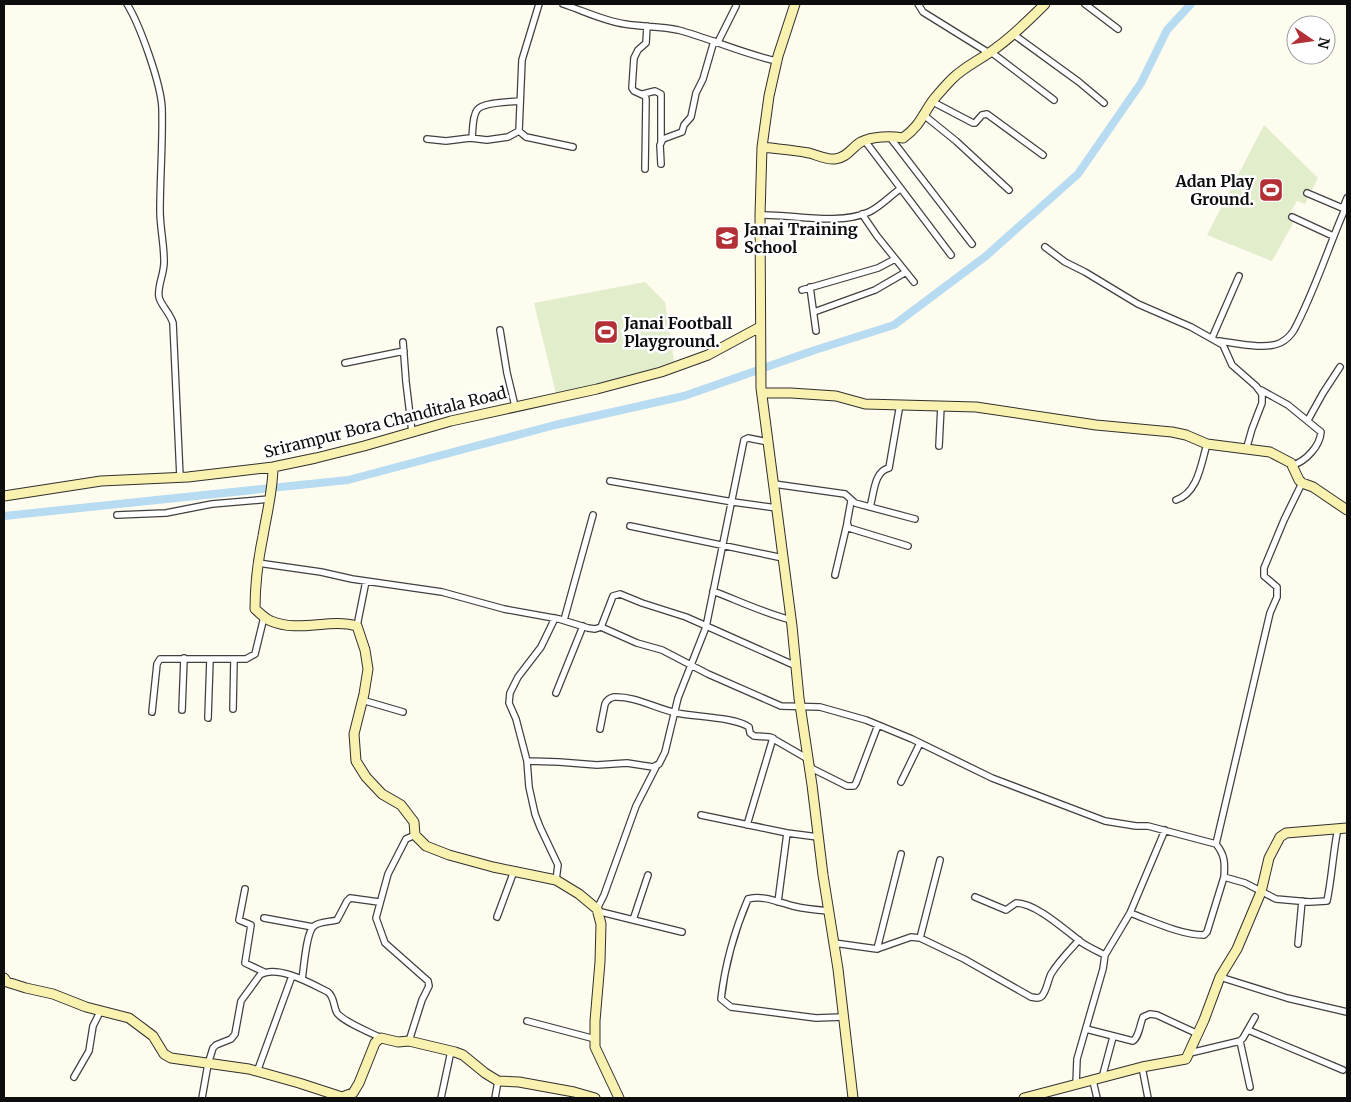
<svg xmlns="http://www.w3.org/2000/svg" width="1351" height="1102" font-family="Merriweather,serif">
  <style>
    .pitch { fill: #e2edcc }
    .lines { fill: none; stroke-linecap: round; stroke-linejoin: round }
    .canal { stroke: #b7dbf1; stroke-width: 8 }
    .street-casing { stroke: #404040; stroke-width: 8 }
    .secondary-casing { stroke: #2f2f2f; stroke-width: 11 }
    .street { stroke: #fff; stroke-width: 5.5 }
    .secondary { stroke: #f9f1af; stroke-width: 9 }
    .labels { text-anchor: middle; stroke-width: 5; stroke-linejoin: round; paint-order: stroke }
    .poi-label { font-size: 16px; font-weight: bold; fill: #0d0d0d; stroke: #fff; text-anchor: start }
    .street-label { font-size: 16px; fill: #0d0d0d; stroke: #fff }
  </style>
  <rect width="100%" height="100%" fill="#fefbef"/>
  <path class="pitch" d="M 1264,125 L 1318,178 L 1305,204 L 1297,201 L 1290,213 L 1296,218 L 1272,261 L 1207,235 Z
    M 645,282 L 665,302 L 674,361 L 599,388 L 557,398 L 534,303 Z"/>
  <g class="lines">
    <path class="canal" d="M 4,516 L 348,480 L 555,425 L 684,396 L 815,350 L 894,325 L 986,256 L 1078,174 L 1141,83 L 1167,30 L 1191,4"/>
    <defs>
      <path id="street" d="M 127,4 C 140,25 161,84 162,108 C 163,142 160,177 160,211 C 160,227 164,244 164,260 C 165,273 157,285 159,297 C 160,304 170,313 173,323 L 180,477
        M 539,4 L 522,60 L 519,131 L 526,137 L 573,147
        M 563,4 C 584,11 604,21 625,24 C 643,27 661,26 678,30 C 712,39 743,54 777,61
        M 918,4 L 923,12 L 989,53
        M 1085,4 L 1118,29
        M 1013,34 L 1079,82 L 1104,103
        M 718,42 L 736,6
        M 991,52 L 1054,100
        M 643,94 L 655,91 L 661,94 L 661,142
        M 933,102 L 973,123 L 975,123 L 982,115 L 987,114 L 1043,155
        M 925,116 L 956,141 L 1009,190
        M 889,136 L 972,244
        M 472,138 C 473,130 472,117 477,110 C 482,102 510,102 520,101
        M 427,139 L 446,141 L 470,138 L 487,140 L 508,137 L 519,131
        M 865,141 L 951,255
        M 661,164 L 660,145 L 663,139 L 682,132 L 684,125 L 691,117 L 696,93 L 703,79 L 714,41
        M 645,169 L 646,99 L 645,96 L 634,91 L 632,88 L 634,58 L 638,50 L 646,43 L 647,26
        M 1307,193 L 1347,210
        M 1343,208 L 1347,198
        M 862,214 L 877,236 L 914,282
        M 760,215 C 792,214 838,226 869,212 C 880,207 890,196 900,189
        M 1292,217 L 1333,236
        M 1045,247 L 1065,262 L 1085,272 L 1138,304 L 1191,327 L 1223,345 L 1232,365 L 1256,386 L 1262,394 L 1262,403 L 1252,429 L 1246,450
        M 810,287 L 816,331
        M 802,290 L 878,268 L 895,259
        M 814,312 L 875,290 L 906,272
        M 500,330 L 507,373 L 515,406
        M 1212,338 L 1239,276
        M 1219,341 C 1236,343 1265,350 1280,343 C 1286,340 1291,335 1294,330 C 1314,293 1328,248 1345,209
        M 403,342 L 406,382 L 412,432
        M 345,363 L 404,351
        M 1261,390 L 1288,405 L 1321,432 C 1320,446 1306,461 1293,465
        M 1308,420 L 1323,393 L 1340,367
        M 939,446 L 941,406
        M 610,481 L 733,502 L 777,508
        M 774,484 L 845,494 L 855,503 L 915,519
        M 1176,500 C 1198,493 1201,464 1207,444
        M 851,501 L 847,523 L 849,528 L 908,546
        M 870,507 C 874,494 874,471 889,468 L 900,404
        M 117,515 L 166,513 L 212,504 L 270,499
        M 630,526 L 783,558
        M 258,563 L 321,572 L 352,579 L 442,592 L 504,609 L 559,619 L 588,628 L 595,629 L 601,627 L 613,596 L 620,594 L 642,603 L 686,617 L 796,666
        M 835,575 L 847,524
        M 713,591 C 739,601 764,613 791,620
        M 555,618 L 541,647 L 518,677 L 510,693 L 509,703 L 516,719 L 527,761 L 529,787 L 535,814 L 540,827 L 558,865 L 556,880
        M 564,620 L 593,515
        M 357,626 L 366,581
        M 601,627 L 637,643 L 662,650 L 708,674 L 781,706 L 820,707 L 866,720 L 912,739 L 992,778 L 1105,821 L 1136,826 L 1148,826 L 1216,844 C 1225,855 1225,863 1224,877 L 1245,883 L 1276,899 L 1310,902 L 1327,901 C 1332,877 1333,852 1338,828
        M 556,693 L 583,626
        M 362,700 L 403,712
        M 233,709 L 234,659
        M 182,710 L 184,658
        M 152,712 L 157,664 L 160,659 L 246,659 L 255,654 L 264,617
        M 208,718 L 210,659
        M 600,729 L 605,704 C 607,700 609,698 614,697 C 636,696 656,709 677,713 C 696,717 734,717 749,727 L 750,733 L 754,736 L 770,737 L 808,759
        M 527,761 L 559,762 L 597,765 L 627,763 L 653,767 L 659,764 L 665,752 L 678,698 L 706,627 L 744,440 L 748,438 L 768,442
        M 809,767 L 847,786 L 854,786 L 856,783 L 878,725
        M 901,782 L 920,743
        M 701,815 L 787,833 L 818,837
        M 747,825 L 773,738
        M 1216,844 L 1270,613 L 1277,597 L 1277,587 L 1264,576 L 1264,568 L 1284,520 L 1302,483
        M 245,889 L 239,920 L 251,925 L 245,963 L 264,972
        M 975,897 L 1006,910 L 1016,903 C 1036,903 1065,930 1081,942 C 1088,947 1097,951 1105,955
        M 778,902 L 787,833
        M 597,909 L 604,895 L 636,806 L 657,765
        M 597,911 L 682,932
        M 829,911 C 817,910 805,909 793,906 C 777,902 764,895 748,899 C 734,932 725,964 721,999 L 731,1007 L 816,1018 L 843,1017
        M 1130,913 C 1152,921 1181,935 1204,935 L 1207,932 L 1224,877
        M 497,917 L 514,871
        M 264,918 L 313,927
        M 633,920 L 648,875
        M 920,938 L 940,860
        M 834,943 L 877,949 L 911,937 L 920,938 L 964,959 L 1031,997 C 1036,998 1039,999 1042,996 C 1047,990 1048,980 1051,974 C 1059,961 1069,951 1079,940
        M 1298,944 L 1302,901
        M 877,949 L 901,854
        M 1220,977 L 1287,998 L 1347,1012
        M 302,979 C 304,968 306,932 314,926 C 320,921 331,922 337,920 L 347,901 L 350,898 L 379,902
        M 527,1021 L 595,1039
        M 1086,1029 L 1133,1041 C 1139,1037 1140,1024 1143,1017 L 1150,1014 L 1157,1015 L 1198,1034
        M 1248,1030 L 1343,1070
        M 409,1041 L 422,1000 L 429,986 L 428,981 L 385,943 L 376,918 L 388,874 L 406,839 L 415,835
        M 1240,1041 L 1250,1087
        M 1190,1053 L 1240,1041 L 1243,1038 L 1255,1017
        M 1142,1067 L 1148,1098
        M 257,1072 L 292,976
        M 74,1077 L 89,1051 L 93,1026 L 101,1010
        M 1102,1078 L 1113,1037
        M 1093,1081 L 1097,1098
        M 1076,1085 L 1077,1059 L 1103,969 L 1105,955 L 1130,913 L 1165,830
        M 202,1098 L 208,1064 L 213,1048 L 216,1045 L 231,1039 L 235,1034 L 241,1001 L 260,975 C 277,964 312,984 328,992 C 335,998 333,1006 337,1013 C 345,1023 370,1032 381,1038
        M 441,1098 L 451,1051
        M 495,1098 L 498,1081"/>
      <path id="secondary" d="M 795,4 L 778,56 L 769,96 L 762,147 L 760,215 L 761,388 L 792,626 L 799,698 L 812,785 L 823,875 L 838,969 L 853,1098
        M 762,147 C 777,149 793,150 809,153 C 817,155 827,160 835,159 C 847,158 852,147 861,142 C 873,136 891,136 903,138 C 921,125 922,115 934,99 C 940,92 946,85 952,79 C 965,66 982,59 996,48 C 1014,35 1030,19 1045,4
        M 762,393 L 791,393 L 836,396 L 865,404 L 976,407 L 1096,425 L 1172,432 L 1186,435 L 1207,444 L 1270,452 L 1291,463 L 1299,480 L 1302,483 L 1313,487 L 1347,510
        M 273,467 C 273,490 267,512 263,536 C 258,560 255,584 255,609 C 260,613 265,619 271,621 C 299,633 329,618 357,626 L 365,650 L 368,669 L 364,694 L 354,734 L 356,761 L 366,777 L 382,794 L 401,805 L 414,822 L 415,835 L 426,846 L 449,855 L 493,867 L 556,880 L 579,894 L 597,909 L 601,924 L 600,962 L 595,1021 L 595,1047 L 619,1098
        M 4,496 L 101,481 L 188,477 L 273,467 L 316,458 L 364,446 L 451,421 L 597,389 L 661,372 L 708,355 L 760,327
        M 4,978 L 7,982 L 26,988 L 53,994 L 86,1007 L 129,1018 L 153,1036 L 164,1054 L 171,1058 L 249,1069 L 299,1083 L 342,1097 L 353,1093 L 359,1083 L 375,1043 L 378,1040 L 381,1038 L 398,1042 L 409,1041 L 455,1052 L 463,1055 L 485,1073 L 498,1081 L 519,1082 L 574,1092 L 595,1098
        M 1024,1098 L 1142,1067 L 1186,1059 L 1204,1020 L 1220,977 L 1237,949 L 1261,892 L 1269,858 L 1280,837 L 1286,833 L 1347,828"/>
    </defs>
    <use href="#street" class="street-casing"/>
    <use href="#secondary" class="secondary-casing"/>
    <use href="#street" class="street"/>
    <use href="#secondary" class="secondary"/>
  </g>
  <defs>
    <symbol id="stadium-square" viewBox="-11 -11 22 22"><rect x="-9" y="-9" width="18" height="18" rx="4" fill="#b23036" stroke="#fff"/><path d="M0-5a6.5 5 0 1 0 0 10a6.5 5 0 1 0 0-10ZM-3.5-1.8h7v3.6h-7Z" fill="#fff"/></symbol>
    <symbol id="school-square" viewBox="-11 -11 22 22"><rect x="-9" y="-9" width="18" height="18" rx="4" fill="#b23036" stroke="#fff"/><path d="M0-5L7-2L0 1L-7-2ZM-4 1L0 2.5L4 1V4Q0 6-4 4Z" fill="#fff"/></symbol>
  </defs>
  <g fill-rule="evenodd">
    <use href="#stadium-square" x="1257" y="176" width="28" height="28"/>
    <use href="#school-square" x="713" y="224" width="28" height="28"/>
    <use href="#stadium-square" x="592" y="318" width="28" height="28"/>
  </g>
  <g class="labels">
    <g class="poi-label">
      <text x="1254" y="187" text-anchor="end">Adan Play<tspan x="1254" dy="18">Ground.</tspan></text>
      <text x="744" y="235">Janai Training<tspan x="744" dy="18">School</tspan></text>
      <text x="624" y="329">Janai Football<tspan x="624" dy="18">Playground.</tspan></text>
    </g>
    <g class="street-label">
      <text transform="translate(385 422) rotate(-14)" y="6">Srirampur Bora Chanditala Road</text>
    </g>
  </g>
  <rect width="1351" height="1102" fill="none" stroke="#0d0d0d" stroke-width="10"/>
  <g transform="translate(1311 40) rotate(103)"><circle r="24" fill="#ffffff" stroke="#9e9e9e"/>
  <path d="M0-4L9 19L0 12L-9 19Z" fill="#b23036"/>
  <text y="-8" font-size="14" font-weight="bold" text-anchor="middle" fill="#0d0d0d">N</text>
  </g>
</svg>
